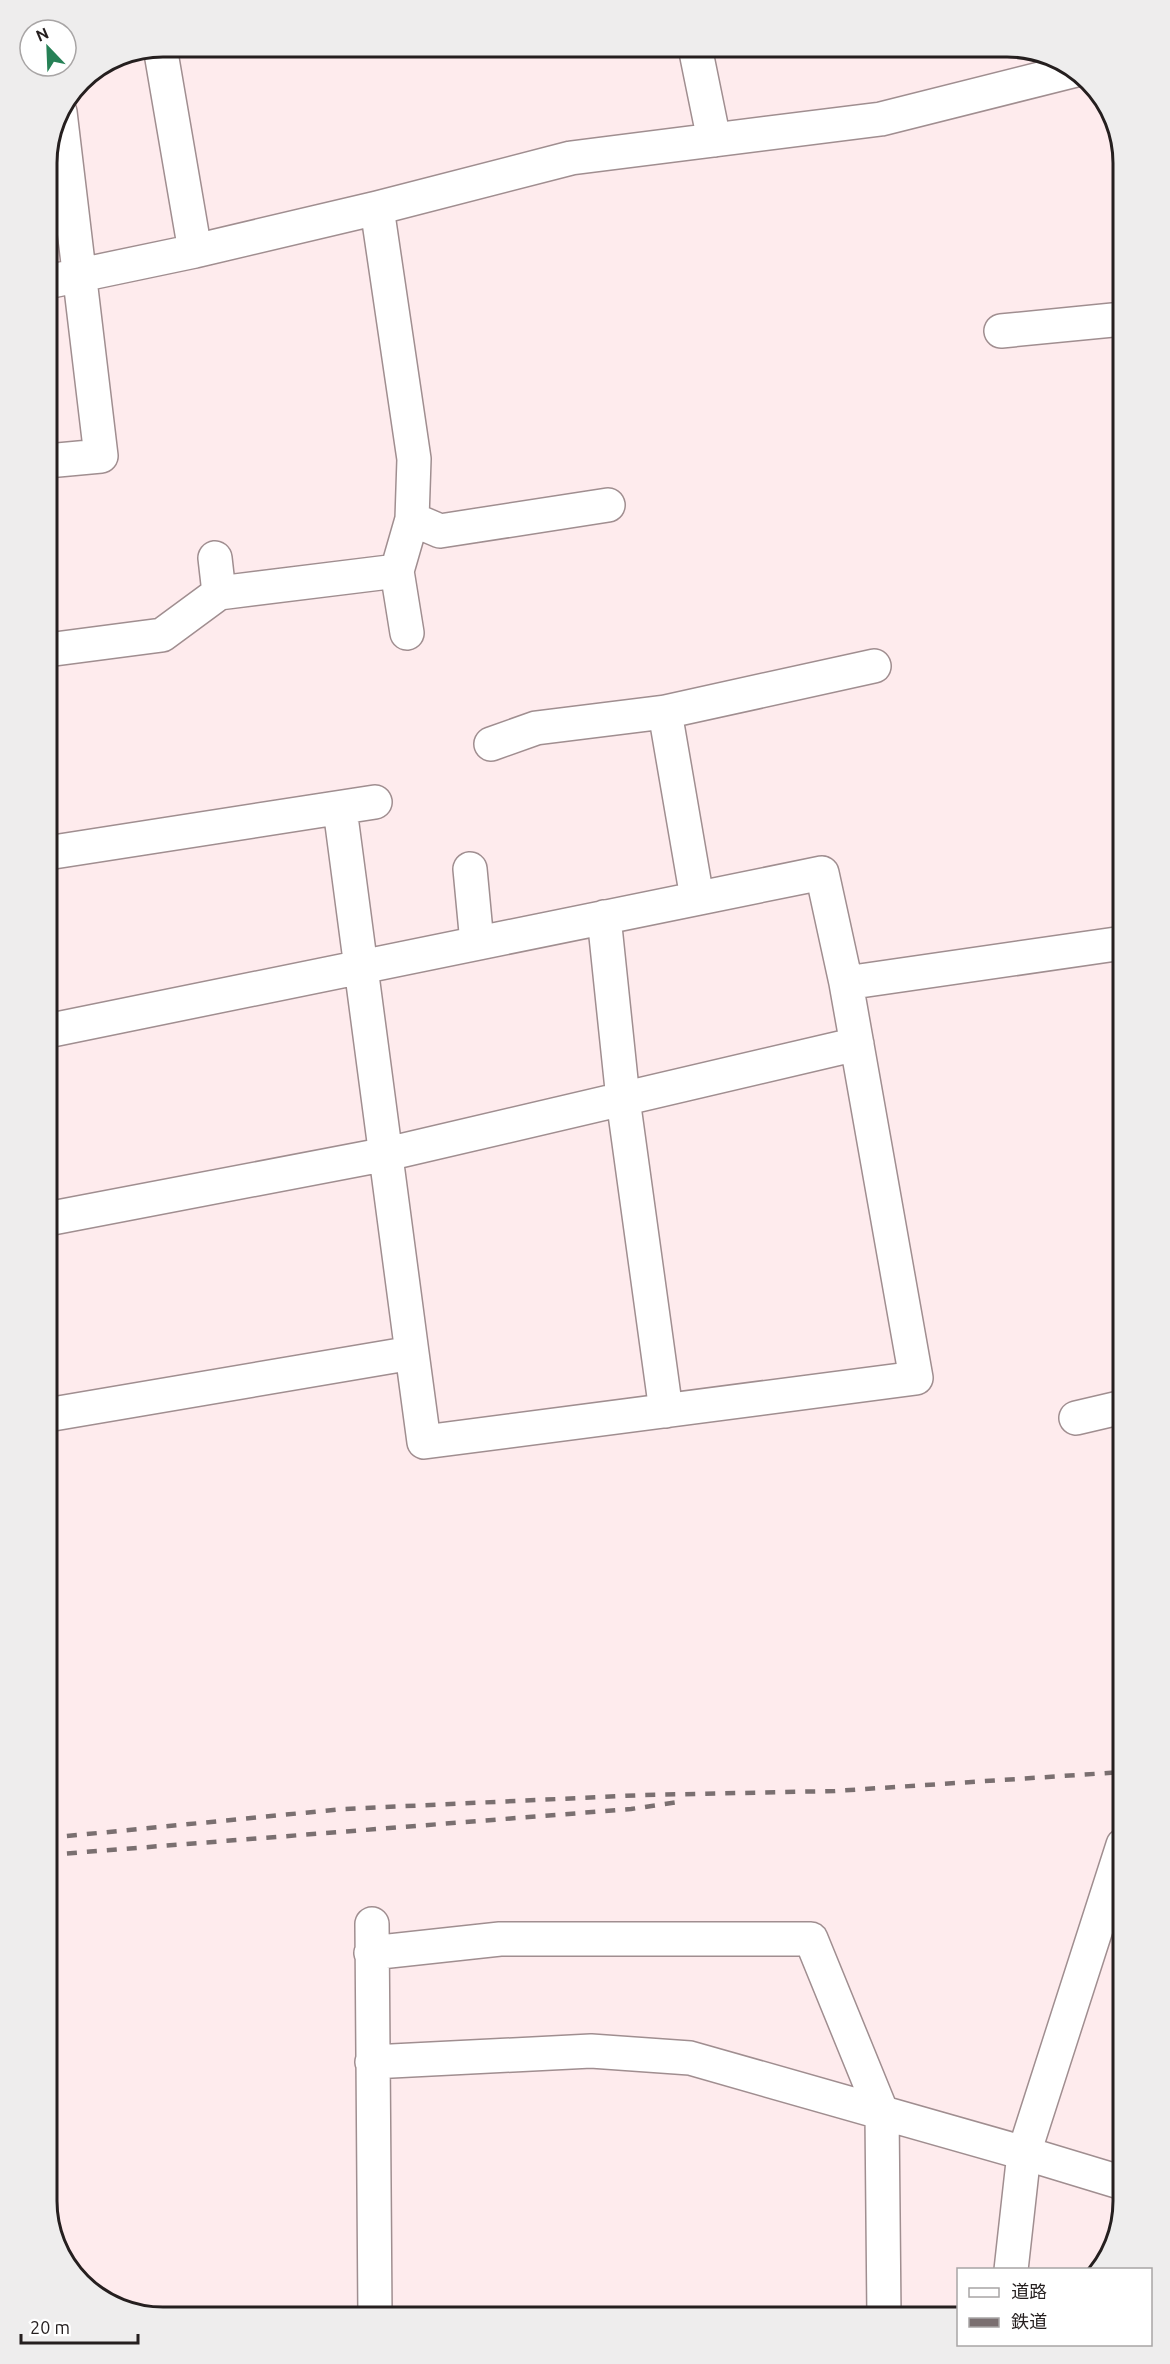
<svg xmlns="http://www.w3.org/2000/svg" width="1170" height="2364" font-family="Ubuntu,'Noto Sans JP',sans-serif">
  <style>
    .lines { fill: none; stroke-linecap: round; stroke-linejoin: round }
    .minor-casing { stroke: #a08e90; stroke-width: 36 }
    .minor { stroke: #fff; stroke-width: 33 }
    .rail { stroke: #7a6f70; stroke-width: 4.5; stroke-dasharray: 10 10; stroke-linecap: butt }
    .rim { fill: none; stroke: #251f1f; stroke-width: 3 }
  </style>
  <rect width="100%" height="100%" fill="#feebed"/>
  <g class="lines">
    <defs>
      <path id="minor" d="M 160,47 L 195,251
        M 695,47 L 714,140
        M 47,282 L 195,251 L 377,208 L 571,158 L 881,119 L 1076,70
        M 1001,331 L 1123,319
        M 47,461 L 101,456 L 60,112
        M 412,519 L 440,531 L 608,505
        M 215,558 L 219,593
        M 397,571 L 407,633
        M 47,650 L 162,635 L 219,593 L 397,571 L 412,519 L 414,459 L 377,208
        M 665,712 L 697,898
        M 491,744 L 536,728 L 665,712 L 874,666
        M 340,809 L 412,1353
        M 47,853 L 375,802
        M 470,869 L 477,943
        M 604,917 L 623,1099 L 666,1411
        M 846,983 L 1123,943
        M 47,1219 L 387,1154 L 857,1044
        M 47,1415 L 412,1353 L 424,1442 L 916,1378 L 846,983 L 822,873 L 47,1031
        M 1076,1418 L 1123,1407
        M 372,1924 L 375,2317
        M 371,1953 L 500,1939 L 811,1939 L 882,2113 L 884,2317
        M 372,2062 L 591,2051 L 690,2058 L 1024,2153 L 1123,2183
        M 1011,2270 L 1024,2153 L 1123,1845"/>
    </defs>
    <use href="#minor" class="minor-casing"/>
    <use href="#minor" class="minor"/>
    <path class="rail" d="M 47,1838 L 343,1809 L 644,1795 L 835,1791 L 1123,1772
      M 47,1855 L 631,1809 L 678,1802"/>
  </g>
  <path d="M0 0H1170V2364H0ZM163 57H1007A106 106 0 0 1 1113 163V2201A106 106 0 0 1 1007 2307H163A106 106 0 0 1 57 2201V163A106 106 0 0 1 163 57Z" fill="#eeeded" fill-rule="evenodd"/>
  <path class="rim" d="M163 57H1007A106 106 0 0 1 1113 163V2201A106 106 0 0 1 1007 2307H163A106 106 0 0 1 57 2201V163A106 106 0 0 1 163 57Z"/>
  <rect x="957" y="2268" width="195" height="78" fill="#ffffff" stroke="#a8a5a5" stroke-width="1.5"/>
  <rect x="969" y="2288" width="30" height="9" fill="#ffffff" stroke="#a8a5a5" stroke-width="1.5"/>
  <text x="1011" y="2298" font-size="18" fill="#251f1f">道路</text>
  <rect x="969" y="2318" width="30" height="9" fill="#7a6f70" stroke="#a8a5a5" stroke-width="1.5"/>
  <text x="1011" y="2328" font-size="18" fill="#251f1f">鉄道</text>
  <g transform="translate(48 48) rotate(337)"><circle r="28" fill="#ffffff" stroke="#a8a5a5" stroke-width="1.5"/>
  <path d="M0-4.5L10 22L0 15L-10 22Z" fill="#268156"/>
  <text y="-9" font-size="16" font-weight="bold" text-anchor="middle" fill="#251f1f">N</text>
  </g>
  <path d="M21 2334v9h117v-9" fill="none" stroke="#251f1f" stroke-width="3"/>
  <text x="30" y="2334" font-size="18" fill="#251f1f" stroke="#ffffff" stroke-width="4.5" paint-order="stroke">20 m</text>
</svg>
